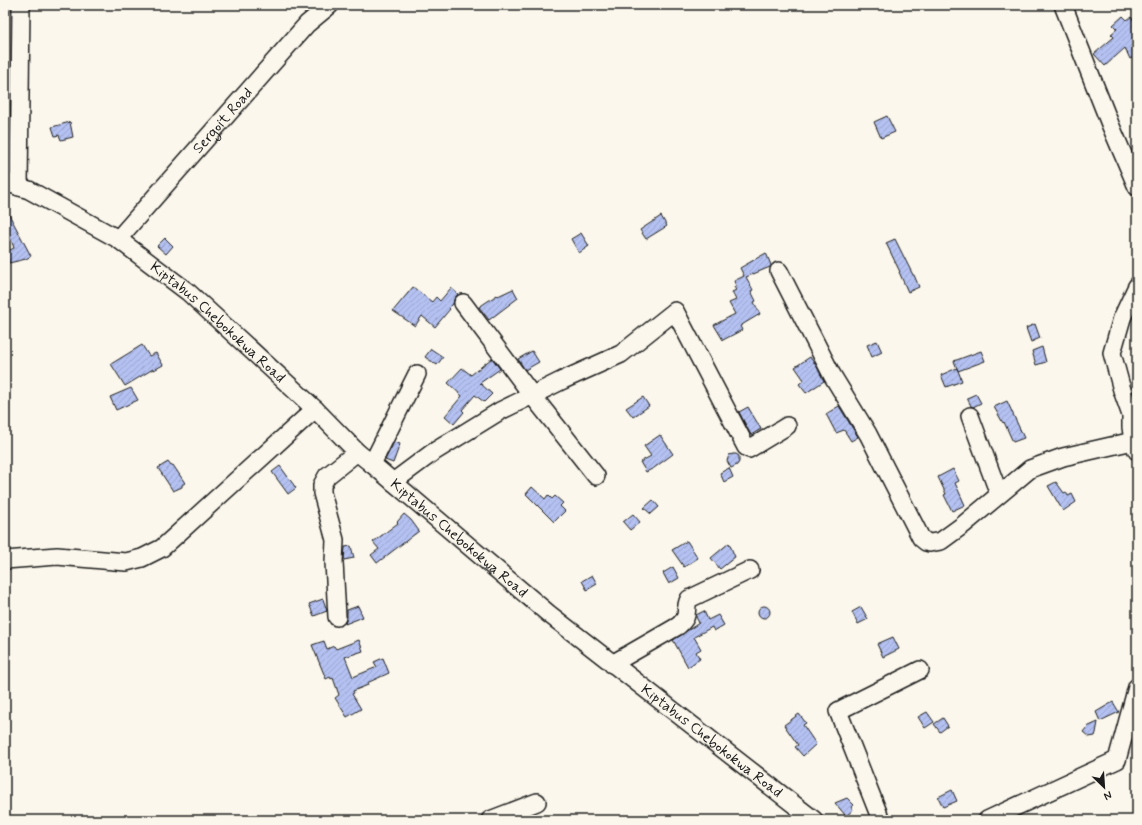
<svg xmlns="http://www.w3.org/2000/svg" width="1142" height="825" font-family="Mynerve,sans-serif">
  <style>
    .building { fill: url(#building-hatch); stroke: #1c1c1c }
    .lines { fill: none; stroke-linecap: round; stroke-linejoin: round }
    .minor-casing { stroke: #1c1c1c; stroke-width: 20 }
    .minor { stroke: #fbf7ec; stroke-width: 17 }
    .labels { text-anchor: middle; stroke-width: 3.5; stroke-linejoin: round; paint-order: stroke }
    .street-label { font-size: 15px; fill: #1c1c1c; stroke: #fbf7ec }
  </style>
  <defs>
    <pattern id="building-hatch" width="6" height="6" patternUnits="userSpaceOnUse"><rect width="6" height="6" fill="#b4c1f1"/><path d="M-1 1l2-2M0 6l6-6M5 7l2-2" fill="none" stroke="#9aa5ce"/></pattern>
  </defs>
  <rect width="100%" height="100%" fill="#fbf7ec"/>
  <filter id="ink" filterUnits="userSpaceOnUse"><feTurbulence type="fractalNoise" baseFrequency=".025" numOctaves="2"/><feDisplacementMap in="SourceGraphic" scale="8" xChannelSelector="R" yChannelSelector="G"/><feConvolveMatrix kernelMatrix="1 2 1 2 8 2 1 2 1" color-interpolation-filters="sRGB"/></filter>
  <g filter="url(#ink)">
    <path class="building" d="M 1123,16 L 1127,20 L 1131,17 L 1137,24 L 1137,56 L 1130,59 L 1125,48 L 1105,66 L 1094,54 L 1114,37 L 1111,34 L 1117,29 L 1113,25 Z
      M 887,116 L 895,132 L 881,138 L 874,122 Z
      M 70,122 L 73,137 L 61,140 L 59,135 L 55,136 L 52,127 Z
      M 5,207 L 31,256 L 26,259 L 9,263 L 6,252 L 14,248 L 5,223 Z
      M 661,216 L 667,226 L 646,239 L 640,230 Z
      M 581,233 L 589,246 L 579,253 L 571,239 Z
      M 165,238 L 173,246 L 166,254 L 157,246 Z
      M 895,239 L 913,275 L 914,275 L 919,287 L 908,292 L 899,272 L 900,272 L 886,243 Z
      M 766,253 L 771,265 L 770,267 L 746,277 L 753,290 L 751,291 L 756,301 L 754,302 L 760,314 L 740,326 L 742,330 L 723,340 L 714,325 L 735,314 L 729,303 L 736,300 L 732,292 L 736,290 L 734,287 L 736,286 L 734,281 L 744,276 L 740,268 Z
      M 413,287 L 432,302 L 436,297 L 440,301 L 451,288 L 458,294 L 454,299 L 453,304 L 449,308 L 450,309 L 435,327 L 422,316 L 415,326 L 393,311 Z
      M 513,289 L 518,298 L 489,320 L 479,307 L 497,295 L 498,296 Z
      M 1035,324 L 1040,338 L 1031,342 L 1026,328 Z
      M 877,341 L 882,352 L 872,357 L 867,345 Z
      M 142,345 L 149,356 L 156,353 L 163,365 L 154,370 L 153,369 L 125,386 L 111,364 Z
      M 1042,347 L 1046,362 L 1036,365 L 1032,351 Z
      M 431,349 L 443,357 L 437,365 L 425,357 Z
      M 532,351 L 539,362 L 525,370 L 518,359 Z
      M 981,351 L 985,361 L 958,371 L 954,361 Z
      M 810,357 L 817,367 L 824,381 L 806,393 L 799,384 L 804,380 L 795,367 Z
      M 492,358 L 500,369 L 480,383 L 492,394 L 484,402 L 475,395 L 462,410 L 464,412 L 454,424 L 445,416 L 462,396 L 448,383 L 462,368 L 471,375 Z
      M 957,368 L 962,381 L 946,387 L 941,375 Z
      M 131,388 L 138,400 L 116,410 L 110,397 Z
      M 976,394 L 981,403 L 973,407 L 971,406 L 967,398 Z
      M 643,397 L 649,406 L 633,417 L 626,408 Z
      M 1007,401 L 1024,438 L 1013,442 L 1004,422 L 1003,423 L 994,407 Z
      M 839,406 L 858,437 L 851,441 L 844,430 L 836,433 L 826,414 Z
      M 748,407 L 761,429 L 751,435 L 739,412 Z
      M 660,435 L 673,454 L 654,468 L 646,472 L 640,462 L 651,456 L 644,446 Z
      M 394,442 L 400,444 L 393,463 L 385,460 Z
      M 733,454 L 736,454 L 739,456 L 739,462 L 737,465 L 731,468 L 727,461 L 729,455 Z
      M 168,462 L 171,466 L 173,465 L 185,483 L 182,485 L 182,487 L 173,491 L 158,468 Z
      M 280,466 L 296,488 L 288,494 L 272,472 Z
      M 729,468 L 733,477 L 724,482 L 720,473 Z
      M 953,469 L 959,481 L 955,483 L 965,505 L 952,511 L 944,495 L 946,494 L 938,477 Z
      M 1056,482 L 1064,493 L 1066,492 L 1068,496 L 1072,494 L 1076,502 L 1063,511 L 1048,486 Z
      M 532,487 L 545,499 L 548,495 L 552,499 L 555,496 L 563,503 L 560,506 L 565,511 L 554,522 L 526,494 Z
      M 653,500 L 659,507 L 651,514 L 644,508 Z
      M 404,514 L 411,520 L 419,531 L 377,563 L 371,555 L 379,549 L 373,542 L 398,523 L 397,522 Z
      M 633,514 L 640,522 L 630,530 L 623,522 Z
      M 687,541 L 698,558 L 684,567 L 672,550 Z
      M 729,543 L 735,557 L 720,569 L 711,558 Z
      M 351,546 L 354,558 L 344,560 L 345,547 Z
      M 673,567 L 679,578 L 669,584 L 663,573 Z
      M 592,575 L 597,584 L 587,590 L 582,581 Z
      M 323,599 L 327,611 L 314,616 L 309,604 Z
      M 358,606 L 363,617 L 345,624 L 347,617 L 347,610 Z
      M758 612a6 6 0 1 1 12 0a6 6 0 1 1-12 0Z
      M 861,607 L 868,619 L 858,624 L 852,612 Z
      M 704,611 L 708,620 L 718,615 L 724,625 L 714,631 L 712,627 L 694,637 L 701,649 L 696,652 L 700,659 L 688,667 L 673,640 L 699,623 L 696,617 L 696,615 Z
      M 893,637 L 899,649 L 883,657 L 877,644 Z
      M 359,640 L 363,651 L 345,657 L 353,677 L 377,667 L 374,662 L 383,658 L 389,673 L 367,683 L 368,685 L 353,691 L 354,693 L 352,694 L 361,709 L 347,717 L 335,698 L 339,695 L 333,678 L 331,679 L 330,677 L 326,679 L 312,645 L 324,641 L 327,649 L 334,646 L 336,649 Z
      M 1113,702 L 1119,712 L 1100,721 L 1096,712 Z
      M 927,712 L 934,722 L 925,728 L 918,717 Z
      M 799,714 L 806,723 L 803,725 L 816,744 L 803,756 L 795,747 L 798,745 L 784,725 Z
      M 943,718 L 948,726 L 940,732 L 934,724 Z
      M 1098,722 L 1096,733 L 1095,736 L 1089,737 L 1083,732 L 1087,727 Z
      M 952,790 L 957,801 L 943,807 L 938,797 Z
      M 847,798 L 854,805 L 851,807 L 853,810 L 846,816 L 835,803 Z"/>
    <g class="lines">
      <defs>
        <g id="minor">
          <path d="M 1063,5 L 1110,124 L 1137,187"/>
          <path id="s1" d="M 5,182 L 29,190 L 118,239 L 188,292 L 315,409 L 357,452 L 372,464 L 549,614 L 814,820"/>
          <path d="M 19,187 L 21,5"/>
          <path id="s2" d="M 118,239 L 307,24 L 330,5"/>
          <path d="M 779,271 L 832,375 L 868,434 L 921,538 L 926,542 L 930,543 L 941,541 L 963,525 L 1030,469 L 1063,457 L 1133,441"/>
          <path d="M 463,303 L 532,395 L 596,476"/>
          <path d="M 970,416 L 999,494"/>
          <path d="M 1137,451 L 1133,441 L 1131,427 L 1131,415 L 1122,390 L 1112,353 L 1122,318 L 1137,286"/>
          <path d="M 372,464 L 417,374"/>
          <path d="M 393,482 L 432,453 L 500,411 L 563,380 L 621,354 L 670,315 L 675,311 L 746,447 L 749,449 L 787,426"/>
          <path d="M 5,560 L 57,556 L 126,562 L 142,558 L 162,548 L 315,409"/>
          <path d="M 337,617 L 334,562 L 335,540 L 322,493 L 322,485 L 327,476 L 357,452"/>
          <path d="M 612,664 L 678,626 C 692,614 683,611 689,599 L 750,570"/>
          <path d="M 490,820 L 537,802"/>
          <path d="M 881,820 L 838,711 L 920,670"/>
          <path d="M 987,820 L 1117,760 L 1137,687"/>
        </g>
      </defs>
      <use href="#minor" class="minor-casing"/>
      <use href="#minor" class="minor"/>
    </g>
  </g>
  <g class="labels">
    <g class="street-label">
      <text dy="5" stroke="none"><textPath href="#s2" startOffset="158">Sergoit Road</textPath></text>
      <text dy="5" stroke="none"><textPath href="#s1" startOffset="257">Kiptabus Chebokokwa Road</textPath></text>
      <text dy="5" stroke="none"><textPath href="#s1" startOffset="581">Kiptabus Chebokokwa Road</textPath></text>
      <text dy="5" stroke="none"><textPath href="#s1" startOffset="905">Kiptabus Chebokokwa Road</textPath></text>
    </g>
  </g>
  <rect width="1142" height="825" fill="none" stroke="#fbf7ec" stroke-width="20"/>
  <rect x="10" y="10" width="1122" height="805" fill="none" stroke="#1c1c1c" stroke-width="1.5" filter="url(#ink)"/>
  <g transform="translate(1104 787) rotate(155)" stroke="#fbf7ec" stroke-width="3" paint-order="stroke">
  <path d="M0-3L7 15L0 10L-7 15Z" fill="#1c1c1c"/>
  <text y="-6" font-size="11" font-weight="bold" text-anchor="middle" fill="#1c1c1c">N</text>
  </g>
</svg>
